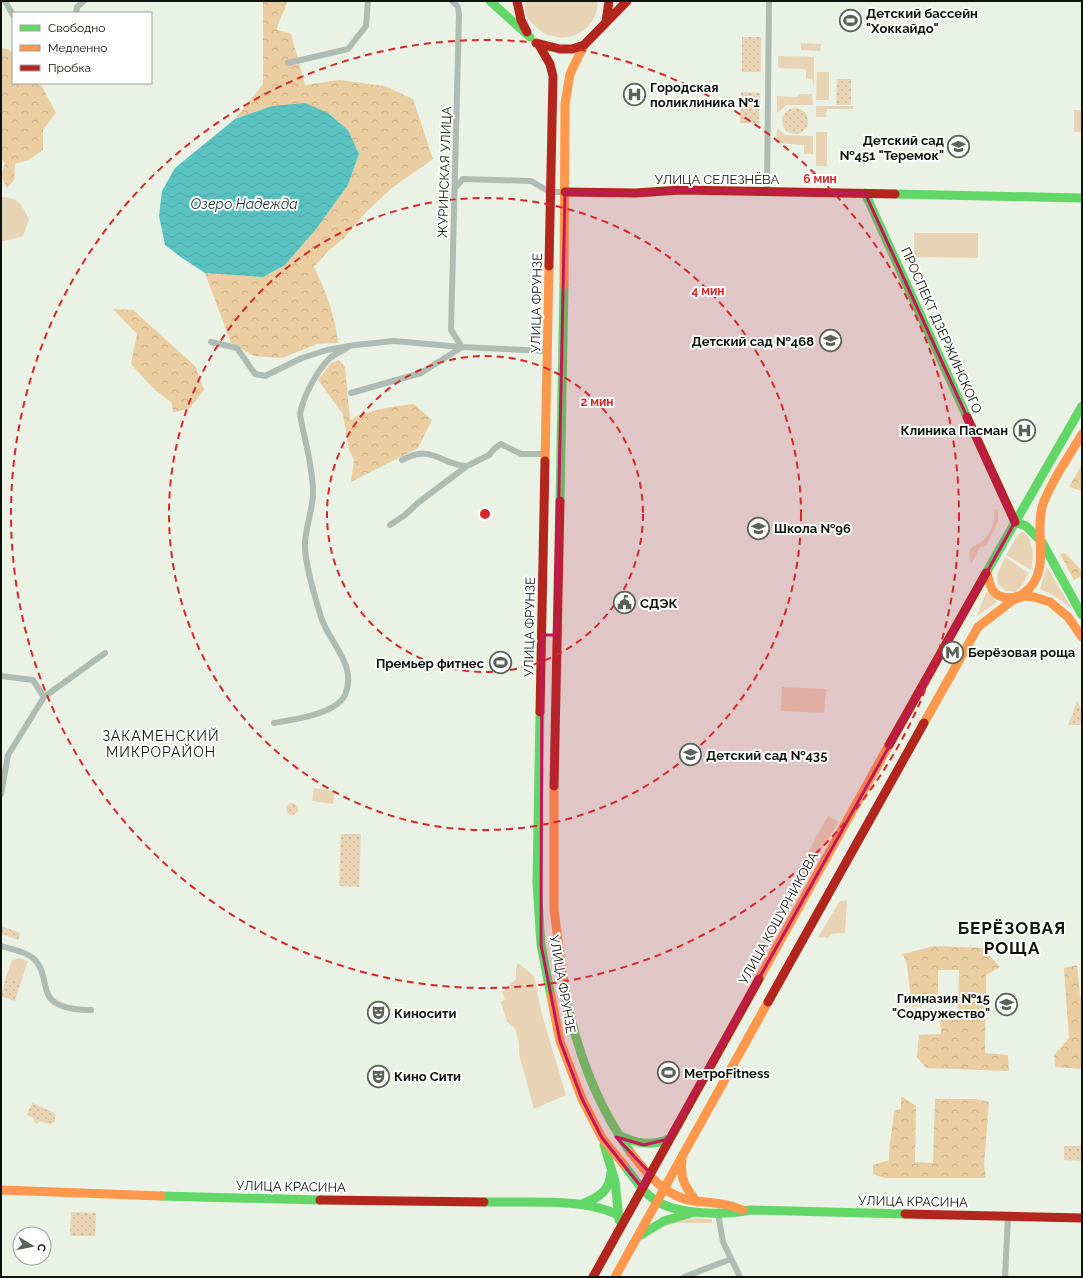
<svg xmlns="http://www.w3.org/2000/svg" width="1083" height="1278" font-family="Raleway,sans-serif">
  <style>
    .grass { fill: #e8d4b4 }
    .forest { fill: url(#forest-crowns) }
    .park { fill: url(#park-dots) }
    .water { fill: url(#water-waves) }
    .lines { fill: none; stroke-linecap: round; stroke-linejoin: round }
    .street { stroke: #aebcb4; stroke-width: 6 }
    .fast { stroke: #63d668; stroke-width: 9 }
    .slow { stroke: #ff974d; stroke-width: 9 }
    .jam { stroke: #b3261e; stroke-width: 9 }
    .marked { fill: #c2185b; fill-opacity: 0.2; stroke: #c2185b; stroke-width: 3; stroke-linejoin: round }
    .ring { fill: none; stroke: #d62828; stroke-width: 2; stroke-dasharray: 7 5 }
    .labels { text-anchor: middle; stroke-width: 4; stroke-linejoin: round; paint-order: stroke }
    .poi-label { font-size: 13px; font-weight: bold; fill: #0e140b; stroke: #fff; text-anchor: start }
    .street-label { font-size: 13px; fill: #0e140b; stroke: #fff }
    .water-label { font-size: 14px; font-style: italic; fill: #192f30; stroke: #fff }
    .neighbourhood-label { font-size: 14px; letter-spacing: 1px; fill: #0e140b; stroke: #fff }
    .district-label { font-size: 17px; font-weight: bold; letter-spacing: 1px; fill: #0e140b; stroke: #fff }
    .centre { fill: #d62828; stroke: #fff; stroke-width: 2 }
    .ring-label { font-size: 12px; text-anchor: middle; font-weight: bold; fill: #d62828; stroke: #fff; stroke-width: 4; stroke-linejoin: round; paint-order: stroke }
  </style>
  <defs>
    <pattern id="forest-crowns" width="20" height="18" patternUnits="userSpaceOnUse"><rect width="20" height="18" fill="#eacda0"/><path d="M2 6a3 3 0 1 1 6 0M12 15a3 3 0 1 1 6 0" fill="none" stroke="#c8af88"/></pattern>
    <pattern id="park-dots" width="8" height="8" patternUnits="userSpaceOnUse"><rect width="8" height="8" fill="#e8d4b4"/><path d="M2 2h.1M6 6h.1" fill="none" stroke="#c6b599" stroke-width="1.8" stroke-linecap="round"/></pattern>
    <pattern id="water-waves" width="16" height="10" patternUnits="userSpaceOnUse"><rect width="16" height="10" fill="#5ac3c2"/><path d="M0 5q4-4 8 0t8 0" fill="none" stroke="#4da7a5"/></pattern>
  </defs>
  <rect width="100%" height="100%" fill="#e9f2e4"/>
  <path class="grass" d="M 524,1 L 598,1 C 597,36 557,50 533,24 C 531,22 528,19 527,17 C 525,12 525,6 524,1 Z
    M 801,43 L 821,44 L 820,51 L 801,50 Z
    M 778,56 L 814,57 L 814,87 L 812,79 L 806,78 L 806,69 L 778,68 Z
    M 817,72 L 829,72 L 829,100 L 816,100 Z
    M 812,92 L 813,105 L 787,105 L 777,113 L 777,96 L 798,97 L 798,94 L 812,94 Z
    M 816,106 L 853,106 L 853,109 L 827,109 L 826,117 L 816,117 Z
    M 1074,110 L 1082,110 L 1082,132 L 1074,132 Z
    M 777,128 L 786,135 L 813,136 L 813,154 L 804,154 L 804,145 L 776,143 Z
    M 816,132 L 827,132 L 827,166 L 816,166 Z
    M 1,197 C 18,197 22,205 29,219 L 23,236 L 1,242 Z
    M 914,233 L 978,233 L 978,258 L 914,257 Z
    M 998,509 L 998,522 L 986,546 L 980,547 L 971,565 L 969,551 C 972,546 977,545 981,542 C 990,536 996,520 994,510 Z
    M 1021,532 L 1024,532 C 1034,542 1034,558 1031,570 L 1006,555 L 1017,536 Z
    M 1005,557 L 1029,573 L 1023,584 L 1015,592 L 1006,591 L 998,584 L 997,575 Z
    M 1047,567 L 1072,609 L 1053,595 L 1040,589 Z
    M 987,590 L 997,602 L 977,616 Z
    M 782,687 L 826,689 L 824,713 L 781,711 Z
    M 314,788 L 335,791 L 333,804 L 312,801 Z
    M 828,816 L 838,822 L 806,877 L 794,877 Z
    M 847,900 L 845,933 L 831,934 L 828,938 L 818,937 L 840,901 Z
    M 20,958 L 28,961 L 21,982 L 6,977 L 12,960 Z
    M 518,963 L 534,976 L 542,1015 L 566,1095 L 534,1109 L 519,1054 L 519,1043 L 515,1028 L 507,1022 L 501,1002 L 505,999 L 502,992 L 516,979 L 516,969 Z
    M 688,1218 L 712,1219 L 712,1223 L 677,1223 L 658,1228 L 673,1220 Z"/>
  <path class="forest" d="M 263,1 L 287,1 C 285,12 278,20 277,30 L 291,34 L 305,85 L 339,80 L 385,86 L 413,99 L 433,159 L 392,188 L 366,212 L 344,238 L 328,251 L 314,267 C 326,292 335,315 338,343 L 317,344 L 282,358 L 254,356 L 231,343 L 205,273 L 263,277 L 285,265 L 316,229 L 348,185 L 359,154 L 348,130 L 328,113 L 272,106 L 235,119 L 263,84 Z
    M 1,48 L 7,49 L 13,53 L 13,83 L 40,83 L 56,113 L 43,130 L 43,150 L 28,160 L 15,164 L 14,180 L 7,188 L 1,176 L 5,163 L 1,159 Z
    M 113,309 L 133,310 L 195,366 L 204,390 L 189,409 L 173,412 L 172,403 L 152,387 L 131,364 L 137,334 Z
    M 339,360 L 345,367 L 350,420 C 370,409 391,407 414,404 L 432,420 L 418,448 L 351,482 L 354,460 L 349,450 L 343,414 L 318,380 L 331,363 Z
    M 1082,464 L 1082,491 L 1069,487 Z
    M 1065,553 L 1082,571 L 1082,581 L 1080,577 L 1074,580 L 1060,554 Z
    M 934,946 L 983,948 L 1000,967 L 986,975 L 985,1053 L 1008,1055 L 1009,1071 L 926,1068 L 917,1057 L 919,1035 L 941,1034 L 940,1017 L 958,1013 L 959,970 L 938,970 L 938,1003 L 912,1007 L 907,965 L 903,954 Z
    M 1077,965 L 1080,996 L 1082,996 L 1082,1069 L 1055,1067 L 1054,1055 L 1069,1038 L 1064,968 Z
    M 901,1096 L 916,1106 L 915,1162 L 933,1163 L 935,1099 L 976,1099 L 989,1102 L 984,1165 L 986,1178 L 884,1178 L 873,1174 L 873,1165 L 889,1160 C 889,1143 893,1128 894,1111 L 901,1109 Z"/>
  <path class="park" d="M 742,37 L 761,37 L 761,72 L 742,72 Z
    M 837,79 L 851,79 L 851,105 L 836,105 Z
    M 741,92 L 760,93 L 759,123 L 740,123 Z
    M782 121a13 13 0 1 1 26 0a13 13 0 1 1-26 0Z
    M 1077,701 L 1082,710 L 1082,725 L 1068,725 Z
    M286 809a6 6 0 1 1 12 0a6 6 0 1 1-12 0Z
    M 341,834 L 361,834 L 359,887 L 339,886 Z
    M 1,926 L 20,933 L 18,940 L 1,934 Z
    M 6,977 L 21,982 L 15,1001 L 1,996 Z
    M 32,1103 L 55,1113 L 55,1122 L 49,1124 L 41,1121 L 36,1124 L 32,1117 L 27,1115 Z
    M 1064,1146 L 1082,1146 L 1082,1161 L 1064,1160 Z
    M 71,1212 L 96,1213 L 95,1236 L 70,1236 Z"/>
  <path class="water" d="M 305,103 L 328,113 L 348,130 L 359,154 L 348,185 L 316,229 L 285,265 L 263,277 L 205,273 L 182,258 L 165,245 L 159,216 L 162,191 L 175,168 L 235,119 L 272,106 Z"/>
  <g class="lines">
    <path class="street" d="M 5,1 L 13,15
      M 452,1 L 458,7 L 459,15 L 451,330 L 462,347 L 548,351
      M 76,13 L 77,7 L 84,1
      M 288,63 L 348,49 L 366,26 L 368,1
      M 455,188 L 463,179 L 531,181 L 550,192 L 565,192
      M 767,192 L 769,1
      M 211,342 L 237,348 L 255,374 L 265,376 L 302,358 L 327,350 L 355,345 L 394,341 L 462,347
      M 351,393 L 421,373 L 462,347
      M 467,466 L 489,455 L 495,448 L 501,444 L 521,454 L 546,454
      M 390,525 L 405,515 L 419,502 L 467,466 C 439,465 434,443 402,460
      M 1,676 L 33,680 L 44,697
      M 274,723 C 293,720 336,714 345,695 C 358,665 329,643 321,617 C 315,597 304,562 305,543 C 306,525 313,509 313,492 C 313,466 304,439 300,414 C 303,397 317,370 330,358 C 335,354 343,351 348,347
      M 1,794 L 8,755 L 44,697 L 105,653
      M 1,946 C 11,949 25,951 33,958 C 44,968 43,980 47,992 C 52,1008 77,1010 91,1010
      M 718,1213 L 723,1242 L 740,1277
      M 684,1277 L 731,1259
      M 1005,1277 L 1008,1216"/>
    <path class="fast" d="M 490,1 L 530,37
      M 865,193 L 967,417
      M 895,194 L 1082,198
      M 560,501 L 564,285
      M 1015,522 L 1026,526 L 1042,542 L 1082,615
      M 986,573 L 1082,406
      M 540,712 L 537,883 L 541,945 L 551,996
      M 564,986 C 575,1047 595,1103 631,1153
      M 621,1136 C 638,1144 652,1146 669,1139
      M 604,1145 L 615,1181 L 619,1220
      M 624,1165 C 634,1178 644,1194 658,1202 C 681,1215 725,1215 750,1210 L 905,1214
      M 161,1196 L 320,1200
      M 484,1202 C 524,1203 585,1197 620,1216
      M 584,1203 C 600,1197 610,1190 611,1172
      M 641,1235 L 664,1221 L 691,1213"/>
    <path class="slow" d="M 564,285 L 565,104 L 570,74 L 584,45
      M 545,461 L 549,266
      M 987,573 C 989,581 991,593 1000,596 C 1008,599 1017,598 1024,593 C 1053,572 1033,533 1043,504 C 1052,479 1069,457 1082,434
      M 924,723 L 978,627 L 1013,600 L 1024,596 L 1034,597 L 1050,602 L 1068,617 L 1082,637
      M 554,786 L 554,910 L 564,986
      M 759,979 L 889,745
      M 551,996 L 560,1041 L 582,1099 L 602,1138 L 624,1165
      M 631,1153 C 647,1174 667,1198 694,1201 C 711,1203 727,1203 743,1210
      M 682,1161 C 679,1178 687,1190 697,1202
      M 1,1190 L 161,1196
      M 615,1277 L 768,1002"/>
    <path class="jam" d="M 517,1 L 521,20 L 527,32
      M 606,22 L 609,1
      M 536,43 L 560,49 L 572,49 L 584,45 L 627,1
      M 539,45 L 550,64 L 553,76 L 549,266
      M 565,192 L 636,193 L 680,190 L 895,194
      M 967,417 L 1015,522
      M 540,712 L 545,461
      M 889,745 L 986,573
      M 554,786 L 560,501
      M 768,1002 L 924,723
      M 320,1200 L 484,1202
      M 905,1214 L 1082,1218
      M 593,1277 L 759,979"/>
  </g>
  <path class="marked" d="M 680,190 L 865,193 L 1015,522 L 669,1139 L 644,1145 L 616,1137 L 650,1173 L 642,1188 L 602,1138 L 582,1099 L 560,1041 L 541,945 L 542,635 L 556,635 L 565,192 L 636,193 Z"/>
  <g class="ring">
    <circle cx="485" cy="514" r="158"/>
    <circle cx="485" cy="514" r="316"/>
    <circle cx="485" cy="514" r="474"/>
  </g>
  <defs>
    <symbol id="stadium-ring" viewBox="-11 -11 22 22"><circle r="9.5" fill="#fff" stroke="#5b6257" stroke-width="1.5"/><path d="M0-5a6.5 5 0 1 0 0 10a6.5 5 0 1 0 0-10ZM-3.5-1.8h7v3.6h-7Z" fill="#5b6257"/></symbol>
    <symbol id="hospital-ring" viewBox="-11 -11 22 22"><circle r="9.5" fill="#fff" stroke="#5b6257" stroke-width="1.5"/><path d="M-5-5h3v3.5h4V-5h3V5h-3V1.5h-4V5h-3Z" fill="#5b6257"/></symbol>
    <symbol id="school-ring" viewBox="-11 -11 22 22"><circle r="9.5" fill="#fff" stroke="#5b6257" stroke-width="1.5"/><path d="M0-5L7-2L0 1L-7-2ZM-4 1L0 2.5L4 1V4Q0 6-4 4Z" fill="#5b6257"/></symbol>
    <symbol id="civic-ring" viewBox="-11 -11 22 22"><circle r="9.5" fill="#fff" stroke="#5b6257" stroke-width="1.5"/><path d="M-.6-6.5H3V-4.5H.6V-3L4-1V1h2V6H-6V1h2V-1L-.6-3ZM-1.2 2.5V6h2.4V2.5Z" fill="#5b6257"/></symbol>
    <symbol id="metro-ring" viewBox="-11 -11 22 22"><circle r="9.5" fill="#fff" stroke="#5b6257" stroke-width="1.5"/><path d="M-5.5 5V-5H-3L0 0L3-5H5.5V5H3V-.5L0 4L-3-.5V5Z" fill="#5b6257"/></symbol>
    <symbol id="theatre-ring" viewBox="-11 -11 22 22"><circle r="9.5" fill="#fff" stroke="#5b6257" stroke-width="1.5"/><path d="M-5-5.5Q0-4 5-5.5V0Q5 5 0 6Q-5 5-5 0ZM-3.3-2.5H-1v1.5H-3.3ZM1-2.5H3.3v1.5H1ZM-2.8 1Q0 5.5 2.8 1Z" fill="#5b6257"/></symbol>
  </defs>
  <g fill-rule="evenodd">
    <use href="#stadium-ring" x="838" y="8" width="25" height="25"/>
    <use href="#hospital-ring" x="622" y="82" width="25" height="25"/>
    <use href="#school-ring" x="946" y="134" width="25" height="25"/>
    <use href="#school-ring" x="818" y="328" width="25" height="25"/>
    <use href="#hospital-ring" x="1012" y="418" width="25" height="25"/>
    <use href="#school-ring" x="746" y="516" width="25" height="25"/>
    <use href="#civic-ring" x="612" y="590" width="25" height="25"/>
    <use href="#metro-ring" x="940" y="640" width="25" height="25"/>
    <use href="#stadium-ring" x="488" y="650" width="25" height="25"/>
    <use href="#school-ring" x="678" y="742" width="25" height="25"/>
    <use href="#school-ring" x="994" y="992" width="25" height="25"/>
    <use href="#theatre-ring" x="366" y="1000" width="25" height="25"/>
    <use href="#stadium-ring" x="656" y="1060" width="25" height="25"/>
    <use href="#theatre-ring" x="366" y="1064" width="25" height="25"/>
  </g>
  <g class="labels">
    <g class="poi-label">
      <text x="866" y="18">Детский бассейн<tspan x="866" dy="15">"Хоккайдо"</tspan></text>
      <text x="650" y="92">Городская<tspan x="650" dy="15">поликлиника №1</tspan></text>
      <text x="944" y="145" text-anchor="end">Детский сад<tspan x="944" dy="15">№451 "Теремок"</tspan></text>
      <text x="814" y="346" text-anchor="end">Детский сад №468</text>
      <text x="1008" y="435" text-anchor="end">Клиника Пасман</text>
      <text x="774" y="533">Школа №96</text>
      <text x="640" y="608">СДЭК</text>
      <text x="968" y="657">Берёзовая роща</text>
      <text x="484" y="668" text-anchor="end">Премьер фитнес</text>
      <text x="706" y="760">Детский сад №435</text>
      <text x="990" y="1003" text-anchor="end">Гимназия №15<tspan x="990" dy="15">"Содружество"</tspan></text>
      <text x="394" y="1018">Киносити</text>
      <text x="684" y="1078">МетроFitness</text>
      <text x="394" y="1081">Кино Сити</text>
    </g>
    <g class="street-label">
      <text transform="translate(444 172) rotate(-88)" y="5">ЖУРИНСКАЯ УЛИЦА</text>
      <text x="717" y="184">УЛИЦА СЕЛЕЗНЁВА</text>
      <text transform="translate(536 303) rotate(-89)" y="5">УЛИЦА ФРУНЗЕ</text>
      <text transform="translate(942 330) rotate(66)" y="5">ПРОСПЕКТ ДЗЕРЖИНСКОГО</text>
      <text transform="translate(529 627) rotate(-89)" y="5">УЛИЦА ФРУНЗЕ</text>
      <text transform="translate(778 918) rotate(-61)" y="5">УЛИЦА КОШУРНИКОВА</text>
      <text transform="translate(563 984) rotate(80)" y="5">УЛИЦА ФРУНЗЕ</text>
      <text transform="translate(291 1186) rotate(1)" y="5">УЛИЦА КРАСИНА</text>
      <text transform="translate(913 1201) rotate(1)" y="5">УЛИЦА КРАСИНА</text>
    </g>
    <g class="water-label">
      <text x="244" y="209">Озеро Надежда</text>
    </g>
    <g class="neighbourhood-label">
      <text x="161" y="741">ЗАКАМЕНСКИЙ<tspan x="161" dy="16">МИКРОРАЙОН</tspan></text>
    </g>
    <g class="district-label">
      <text x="1012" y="934">БЕРЁЗОВАЯ<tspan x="1012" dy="20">РОЩА</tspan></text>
    </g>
  </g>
  <circle cx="485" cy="514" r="6" class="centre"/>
  <g class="ring-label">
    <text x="820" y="183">6 мин</text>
    <text x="708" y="295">4 мин</text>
    <text x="597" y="406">2 мин</text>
  </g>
  <rect width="1083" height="1278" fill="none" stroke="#0e140b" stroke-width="4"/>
  <rect x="12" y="12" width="140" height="72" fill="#ffffff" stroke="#9fa19d"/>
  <rect x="20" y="25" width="20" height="6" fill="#63d668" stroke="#9fa19d"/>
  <text x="48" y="32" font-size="12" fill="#0e140b">Свободно</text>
  <rect x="20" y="45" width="20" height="6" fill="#ff974d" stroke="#9fa19d"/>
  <text x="48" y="52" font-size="12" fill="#0e140b">Медленно</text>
  <rect x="20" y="65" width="20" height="6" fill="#b3261e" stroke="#9fa19d"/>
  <text x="48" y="72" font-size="12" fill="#0e140b">Пробка</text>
  <g transform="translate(32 1246) rotate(100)"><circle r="19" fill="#ffffff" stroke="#9fa19d"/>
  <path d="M0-3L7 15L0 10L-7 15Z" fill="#5b6257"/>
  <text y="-6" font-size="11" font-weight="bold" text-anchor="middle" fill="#0e140b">С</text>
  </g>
</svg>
